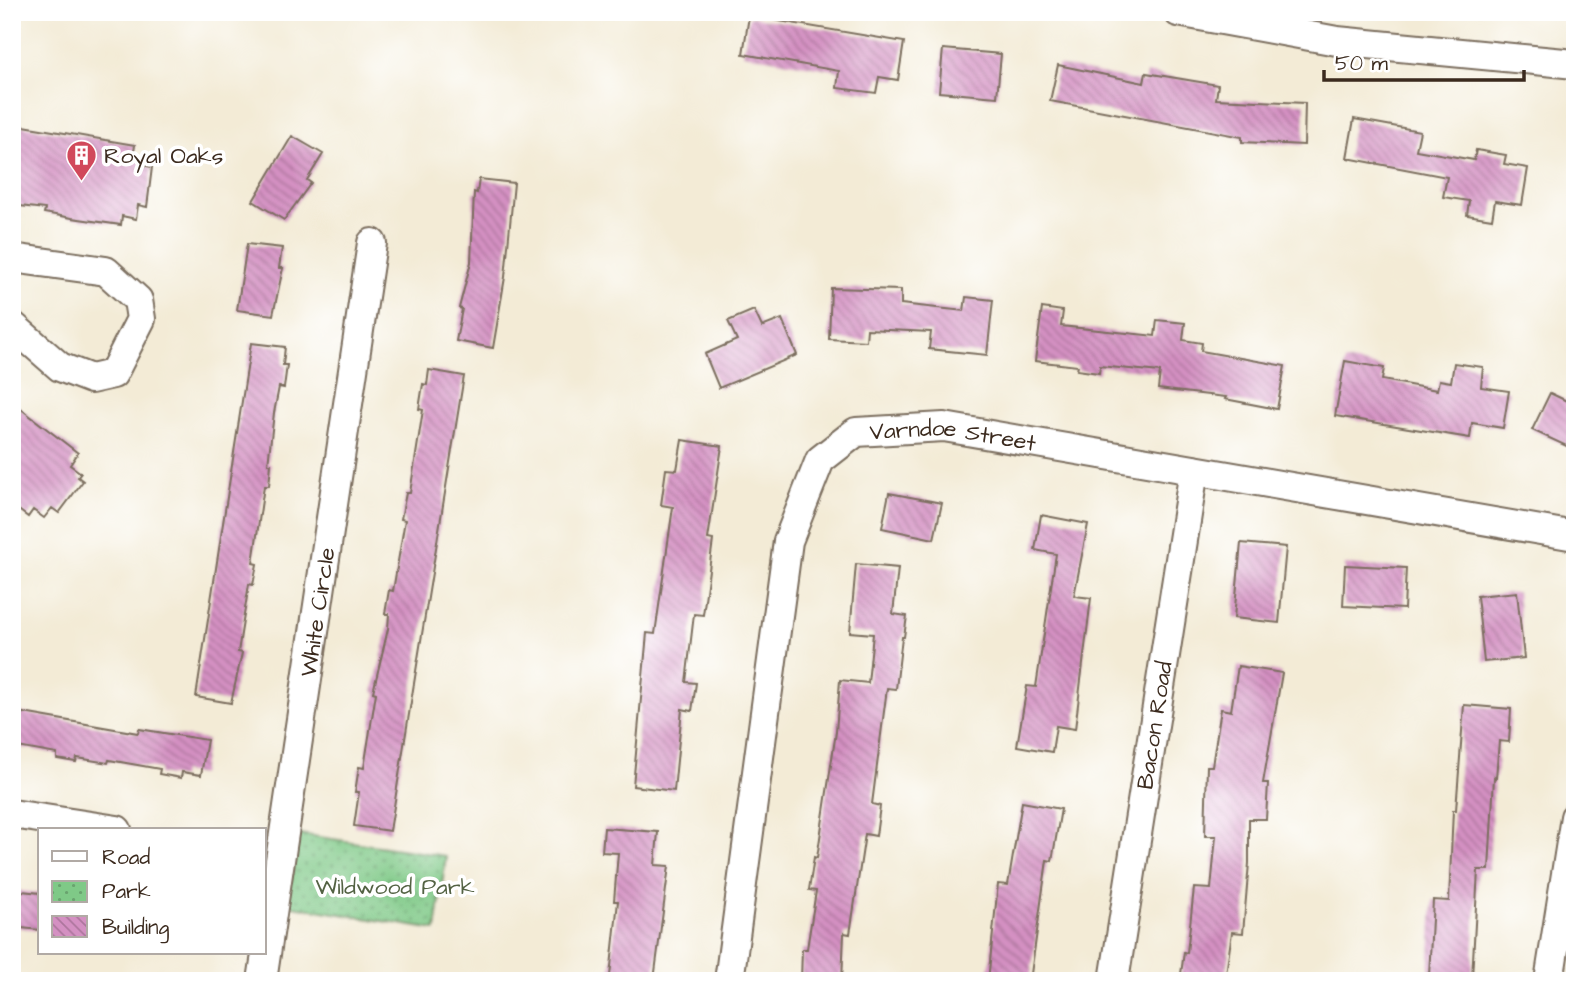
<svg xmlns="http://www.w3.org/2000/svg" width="1587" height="993" font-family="'Architects Daughter',sans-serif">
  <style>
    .park { fill: url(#park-dots); stroke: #5d7a52; stroke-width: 2 }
    .building { fill: url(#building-back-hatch) }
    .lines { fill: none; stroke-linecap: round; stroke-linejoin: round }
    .minor-casing { stroke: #7b6e5e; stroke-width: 32 }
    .minor { stroke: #fff; stroke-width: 28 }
    .labels { text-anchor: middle; stroke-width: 7; stroke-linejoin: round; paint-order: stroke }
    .poi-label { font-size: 23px; fill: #3b2a1e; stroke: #fff; text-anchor: start }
    .street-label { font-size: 23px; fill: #3b2a1e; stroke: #fff }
    .park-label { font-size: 23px; fill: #536243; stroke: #fff }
  </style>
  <defs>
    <pattern id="park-dots" width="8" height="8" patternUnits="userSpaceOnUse" patternTransform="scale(1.75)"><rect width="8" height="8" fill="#7fc987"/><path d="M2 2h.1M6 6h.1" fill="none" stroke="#69a36e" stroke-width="1.8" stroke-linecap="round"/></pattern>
    <pattern id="building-back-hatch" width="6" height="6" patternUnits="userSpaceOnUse" patternTransform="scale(1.75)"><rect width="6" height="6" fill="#d490c2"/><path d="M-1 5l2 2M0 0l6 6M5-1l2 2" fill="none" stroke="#ad769d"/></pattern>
  </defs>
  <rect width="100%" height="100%" fill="#fff"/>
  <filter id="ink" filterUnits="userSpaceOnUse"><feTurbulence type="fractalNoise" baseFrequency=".0143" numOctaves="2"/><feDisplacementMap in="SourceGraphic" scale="14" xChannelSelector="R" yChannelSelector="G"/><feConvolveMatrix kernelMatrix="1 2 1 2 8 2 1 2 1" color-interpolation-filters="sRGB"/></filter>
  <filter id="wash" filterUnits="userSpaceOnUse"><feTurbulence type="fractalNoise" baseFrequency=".00686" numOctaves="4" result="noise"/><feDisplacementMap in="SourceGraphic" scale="28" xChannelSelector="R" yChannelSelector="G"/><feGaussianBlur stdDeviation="1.57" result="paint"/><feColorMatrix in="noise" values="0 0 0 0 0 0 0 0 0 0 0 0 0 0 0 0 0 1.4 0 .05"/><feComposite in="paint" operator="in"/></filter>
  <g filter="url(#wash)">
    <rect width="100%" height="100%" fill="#f3ebd6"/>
    <path class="park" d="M 299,834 L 446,856 L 436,930 L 287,905 Z"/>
    <g id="blocks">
      <path class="building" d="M 749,16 L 904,42 L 898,80 L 879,77 L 876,93 L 837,88 L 839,71 L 743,54 Z
        M 943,49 L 1001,54 L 997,97 L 939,92 Z
        M 1058,65 L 1144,83 L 1146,73 L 1218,85 L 1216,99 L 1305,103 L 1304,145 L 1242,142 L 1242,137 L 1050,101 Z
        M 1354,119 L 1420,131 L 1416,150 L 1474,160 L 1476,150 L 1506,155 L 1504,164 L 1528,168 L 1522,205 L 1495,201 L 1492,219 L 1467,215 L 1469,201 L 1443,197 L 1447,177 L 1347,158 Z
        M 12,124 L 135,145 L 133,159 L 146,161 L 146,166 L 152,167 L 147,207 L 138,205 L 136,219 L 122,216 L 121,225 L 72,218 L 44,213 L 45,209 L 12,205 Z
        M 292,136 L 323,154 L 307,180 L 311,183 L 284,220 L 253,201 Z
        M 479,179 L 514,183 L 505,277 L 493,348 L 456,341 L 462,309 L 459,308 L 471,262 L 474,192 L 477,193 Z
        M 247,244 L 282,248 L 279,268 L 283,268 L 273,315 L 237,310 Z
        M 831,288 L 901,290 L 901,304 L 964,311 L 966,297 L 993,300 L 987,355 L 929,349 L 931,332 L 867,329 L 866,341 L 829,339 Z
        M 1042,308 L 1063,311 L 1061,326 L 1155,336 L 1157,320 L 1185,323 L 1183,340 L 1202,343 L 1201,351 L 1285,366 L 1277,409 L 1225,399 L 1226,397 L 1158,389 L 1160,372 L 1100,366 L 1099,373 L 1077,370 L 1078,366 L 1035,361 Z
        M 754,310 L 762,327 L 782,319 L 797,355 L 719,388 L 705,354 L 737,340 L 728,321 Z
        M 251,343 L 285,347 L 283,365 L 287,365 L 284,388 L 279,387 L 274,413 L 268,464 L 271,464 L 269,486 L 264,486 L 253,563 L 257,564 L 253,585 L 249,584 L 238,652 L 242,653 L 231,703 L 196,697 Z
        M 1345,361 L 1384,368 L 1382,380 L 1437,390 L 1439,380 L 1451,382 L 1454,363 L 1483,367 L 1481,387 L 1509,391 L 1503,428 L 1472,423 L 1470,438 L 1335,416 Z
        M 429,370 L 464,376 L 390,831 L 354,826 L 359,792 L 355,792 L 359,767 L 364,768 L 376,693 L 373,692 L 388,629 L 389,614 L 385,614 L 389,590 L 393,591 L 405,520 L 401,519 L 406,493 L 410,493 L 423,410 L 419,409 L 423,384 L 427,385 Z
        M 1550,393 L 1575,405 L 1575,450 L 1532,430 Z
        M 12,402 L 78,453 L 70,465 L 81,473 L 78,477 L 83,481 L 59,513 L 52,508 L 44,518 L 33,510 L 28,517 L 12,505 Z
        M 682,440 L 722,446 L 708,539 L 713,540 L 703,615 L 694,614 L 686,682 L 696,683 L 692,711 L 682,709 L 674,791 L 633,786 L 647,633 L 655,634 L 673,507 L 661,505 L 666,469 L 677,470 Z
        M 889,493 L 942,503 L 934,539 L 882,528 Z
        M 1041,515 L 1088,524 L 1074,596 L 1091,598 L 1075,729 L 1056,726 L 1052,752 L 1017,746 L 1027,686 L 1036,687 L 1056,554 L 1035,550 Z
        M 1241,543 L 1286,547 L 1279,623 L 1234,618 Z
        M 856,564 L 898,568 L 893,614 L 907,616 L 904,637 L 902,637 L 896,689 L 887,688 L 872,804 L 880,806 L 876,836 L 865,834 L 850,934 L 844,933 L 842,981 L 801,981 L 802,949 L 807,949 L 816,891 L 809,890 L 814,857 L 817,858 L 836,732 L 840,680 L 868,683 L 873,634 L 850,632 Z
        M 1345,565 L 1406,568 L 1404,609 L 1343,606 Z
        M 1517,592 L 1524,658 L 1484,662 L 1477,596 Z
        M 1238,666 L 1282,673 L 1263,783 L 1268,783 L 1266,819 L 1249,819 L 1249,863 L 1243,933 L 1232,932 L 1225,981 L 1180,981 L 1184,952 L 1187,953 L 1194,888 L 1211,889 L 1216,836 L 1205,836 L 1207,766 L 1212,766 L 1221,709 L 1231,711 Z
        M 1464,705 L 1511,709 L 1509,742 L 1499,741 L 1496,778 L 1494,777 L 1489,870 L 1478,870 L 1472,978 L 1429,976 L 1433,900 L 1449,901 L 1453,810 L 1456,810 Z
        M 12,711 L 138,733 L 139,729 L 207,740 L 201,775 L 182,772 L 181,778 L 159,774 L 160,769 L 109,760 L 108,763 L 77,758 L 76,762 L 57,759 L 57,754 L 12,746 Z
        M 1022,802 L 1061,809 L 1052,861 L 1047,860 L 1030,981 L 988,981 L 998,884 L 1008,885 Z
        M 604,828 L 658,832 L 655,865 L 669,866 L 654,980 L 610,976 L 618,901 L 614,901 L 618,853 L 602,852 Z
        M 12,890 L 40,893 L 40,930 L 12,927 Z"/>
    </g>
  </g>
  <g filter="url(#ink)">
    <use href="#blocks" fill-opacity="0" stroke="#7b6e5e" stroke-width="2"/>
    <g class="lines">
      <defs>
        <g id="minor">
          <path d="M 1178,12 L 1337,41 L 1575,64"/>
          <path d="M 12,258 L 106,271 L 138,300 L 141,319 L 113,374 L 91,379 L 60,367 L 12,325"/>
          <path d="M 12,814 L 117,830"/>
          <path id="s1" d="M 262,981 L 372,243"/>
          <path id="s2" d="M 729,981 L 788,541 L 820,460 L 856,432 L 944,427 L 1575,536"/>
          <path id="s3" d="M 1114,981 L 1194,470"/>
          <path d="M 1549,981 L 1575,817"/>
        </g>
      </defs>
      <use href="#minor" class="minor-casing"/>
      <use href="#minor" class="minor"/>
    </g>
  </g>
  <defs>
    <symbol id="building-pin" viewBox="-11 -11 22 30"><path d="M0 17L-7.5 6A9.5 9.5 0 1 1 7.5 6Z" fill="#d1495b" stroke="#fff"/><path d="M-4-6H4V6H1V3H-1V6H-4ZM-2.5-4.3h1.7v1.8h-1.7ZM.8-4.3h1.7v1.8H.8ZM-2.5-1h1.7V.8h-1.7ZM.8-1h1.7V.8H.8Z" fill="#fff"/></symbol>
  </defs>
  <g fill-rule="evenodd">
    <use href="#building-pin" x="64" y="138" width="35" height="47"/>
  </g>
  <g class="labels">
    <g class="poi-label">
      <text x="104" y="163">Royal Oaks</text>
    </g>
    <g class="street-label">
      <text dy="8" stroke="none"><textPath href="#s2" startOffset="674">Varndoe Street</textPath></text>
      <text dy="8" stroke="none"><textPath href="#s1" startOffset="373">White Circle</textPath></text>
      <text dy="8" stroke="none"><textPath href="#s3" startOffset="259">Bacon Road</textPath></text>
    </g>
    <g class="park-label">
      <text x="395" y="894">Wildwood Park</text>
    </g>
  </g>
  <rect width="1587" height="993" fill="none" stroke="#fff" stroke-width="42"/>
  <rect x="38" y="828" width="228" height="126" fill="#ffffff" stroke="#b1aaa5" stroke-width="2"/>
  <rect x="52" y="851" width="35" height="10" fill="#ffffff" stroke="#b1aaa5" stroke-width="2"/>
  <text x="102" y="864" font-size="21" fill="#3b2a1e">Road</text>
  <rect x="52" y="881" width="35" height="21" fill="url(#park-dots)" stroke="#b1aaa5" stroke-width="2"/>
  <text x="102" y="898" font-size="21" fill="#3b2a1e">Park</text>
  <rect x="52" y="916" width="35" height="21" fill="url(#building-back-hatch)" stroke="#b1aaa5" stroke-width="2"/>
  <text x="102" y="934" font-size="21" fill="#3b2a1e">Building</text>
  <path d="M1324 70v10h200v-10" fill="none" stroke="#3b2a1e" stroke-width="3.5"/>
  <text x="1335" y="70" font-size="21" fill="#3b2a1e" stroke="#ffffff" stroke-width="5" paint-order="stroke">50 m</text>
</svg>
